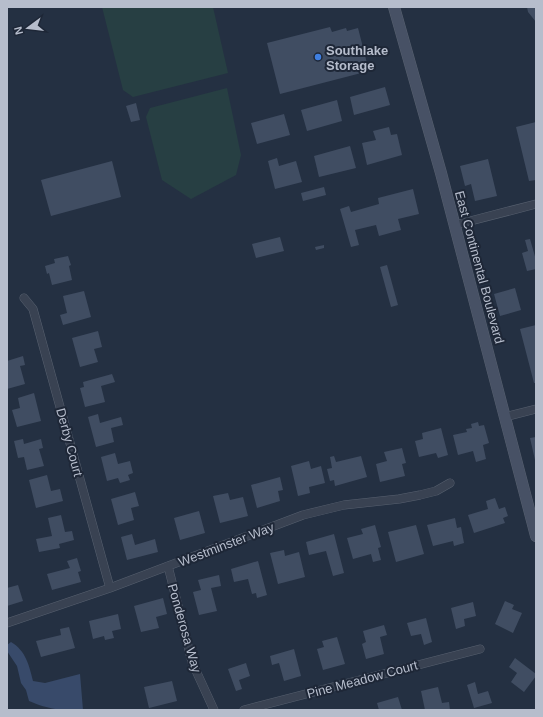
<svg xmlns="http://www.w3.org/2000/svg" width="543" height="717" font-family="Arial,sans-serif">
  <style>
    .green { fill: #273f43 }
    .water { fill: #384a6a }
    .building { fill: #404d62 }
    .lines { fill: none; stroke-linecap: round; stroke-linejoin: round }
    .minor-casing { stroke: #57606f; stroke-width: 9 }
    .secondary-casing { stroke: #57606f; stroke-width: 12 }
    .minor { stroke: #394252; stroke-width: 8 }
    .secondary { stroke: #475165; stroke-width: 11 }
    .shop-dot { fill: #3f7fe0; stroke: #1e2737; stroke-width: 1.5 }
    .labels { text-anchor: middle; stroke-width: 4; stroke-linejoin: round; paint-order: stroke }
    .poi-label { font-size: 13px; font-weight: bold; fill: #b6bdcc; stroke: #1e2737; text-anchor: start }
    .street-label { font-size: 13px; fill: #b6bdcc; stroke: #1e2737 }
  </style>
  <rect width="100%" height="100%" fill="#243042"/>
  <path class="green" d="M 102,7 L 213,7 L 228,73 L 133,97 L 123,90 Z
    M 227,88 L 241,155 L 236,175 L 191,199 L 162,180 L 146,117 L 150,108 Z"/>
  <path class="water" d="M 11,642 C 26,651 29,665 33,681 L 45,683 L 80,674 L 83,710 C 60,710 50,710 29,701 L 26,690 L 21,683 L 17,666 L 7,651 L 7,645 Z"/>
  <path class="building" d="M 527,7 L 536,7 L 536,22 L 528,12 Z
    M 330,27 L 332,32 L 346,28 L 347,31 L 358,28 L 369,71 L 280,94 L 267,43 Z
    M 385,87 L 390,105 L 354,115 L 350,97 Z
    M 337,100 L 342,121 L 307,131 L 301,110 Z
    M 136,103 L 140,120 L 131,122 L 126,106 Z
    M 284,114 L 290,135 L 257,144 L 251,123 Z
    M 536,122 L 536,180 L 529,181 L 516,127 Z
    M 389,127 L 391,135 L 397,134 L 402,155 L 367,165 L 362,143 L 376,140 L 373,131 Z
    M 350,146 L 356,168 L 319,177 L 314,156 Z
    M 277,158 L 279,166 L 296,161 L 302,182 L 275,189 L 268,161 Z
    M 488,159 L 497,196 L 475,201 L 471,184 L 465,186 L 460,166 Z
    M 112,161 L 121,197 L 51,216 L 41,180 Z
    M 324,187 L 326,195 L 303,201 L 301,193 Z
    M 413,189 L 419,214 L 398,219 L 401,230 L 379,236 L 376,225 L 355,230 L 359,245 L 351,247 L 340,209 L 349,206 L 351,212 L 379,204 L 378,198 Z
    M 280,237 L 284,251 L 256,258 L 252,244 Z
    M 530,239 L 536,260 L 536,269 L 527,271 L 522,253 L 528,251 L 525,240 Z
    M 324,245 L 324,248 L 316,250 L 315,247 Z
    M 68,256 L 71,265 L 69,266 L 72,280 L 52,285 L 49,273 L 47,274 L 45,266 L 55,263 L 54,259 Z
    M 387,265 L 398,305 L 391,307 L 380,267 Z
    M 515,288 L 521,310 L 500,316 L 494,294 Z
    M 84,291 L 91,317 L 63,325 L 60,315 L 67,313 L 63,296 Z
    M 536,325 L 536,383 L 534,383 L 520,329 Z
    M 98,331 L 102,347 L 94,349 L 98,362 L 80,367 L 72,338 Z
    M 23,356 L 25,365 L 20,366 L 25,384 L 7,389 L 7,361 Z
    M 112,374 L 115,382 L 101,386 L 105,402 L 85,407 L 80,388 L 84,387 L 83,382 Z
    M 34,393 L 41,421 L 17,427 L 12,410 L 20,408 L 18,398 Z
    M 98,414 L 100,423 L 121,417 L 123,425 L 111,428 L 114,442 L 96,447 L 88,417 Z
    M 478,422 L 479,426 L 484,425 L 489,443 L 483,445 L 486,459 L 476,462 L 473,451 L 458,455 L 453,435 L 467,432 L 466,429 L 472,428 L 471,424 Z
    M 441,428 L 448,455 L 438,458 L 436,453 L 419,457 L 415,441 L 423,439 L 422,433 Z
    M 536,437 L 536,460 L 535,460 L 530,438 Z
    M 23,439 L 24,444 L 41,439 L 43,448 L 39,449 L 44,466 L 27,470 L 24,457 L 18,458 L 14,441 Z
    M 402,448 L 406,463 L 402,464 L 405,476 L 380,482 L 376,464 L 387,461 L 384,452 Z
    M 115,453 L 118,464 L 130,461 L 133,473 L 128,475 L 130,480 L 120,483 L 118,478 L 107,481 L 101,457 Z
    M 334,456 L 336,462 L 361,456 L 367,477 L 335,486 L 334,480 L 330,481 L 327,469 L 332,468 L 330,457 Z
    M 309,461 L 311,469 L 321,466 L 325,483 L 309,487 L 310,493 L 298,496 L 291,466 Z
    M 47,475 L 51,491 L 60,489 L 63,501 L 36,508 L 29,480 Z
    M 280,477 L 283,490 L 278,491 L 280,501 L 257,508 L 251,485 Z
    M 135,492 L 139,506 L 131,508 L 134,520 L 118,525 L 111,499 Z
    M 228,493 L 230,500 L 243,497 L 248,516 L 220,523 L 213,496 Z
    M 495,498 L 499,509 L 505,507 L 508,516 L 503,518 L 505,523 L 474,533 L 468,515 L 488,509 L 486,501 Z
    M 199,511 L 205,533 L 180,540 L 174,518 Z
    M 61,515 L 65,532 L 72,531 L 74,540 L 59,544 L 60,548 L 39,552 L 36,539 L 52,536 L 48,518 Z
    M 455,518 L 457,528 L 461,527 L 464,543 L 454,546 L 453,541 L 433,546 L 427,525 Z
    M 375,525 L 381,547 L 378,548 L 381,560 L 373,562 L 371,554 L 353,559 L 347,538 L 363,534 L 361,529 Z
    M 416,525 L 424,554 L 396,562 L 388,532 Z
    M 132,534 L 135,545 L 155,539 L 158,552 L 127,560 L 121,537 Z
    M 334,534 L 344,573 L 333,576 L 326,551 L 309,555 L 306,542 Z
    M 284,550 L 285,556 L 299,552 L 305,577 L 278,584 L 270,553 Z
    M 77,558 L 81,571 L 78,572 L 81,582 L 52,590 L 47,574 L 70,568 L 67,561 Z
    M 258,561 L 267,595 L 257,598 L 256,593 L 252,594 L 248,579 L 234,582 L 231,569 Z
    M 219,575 L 221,586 L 211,588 L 217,611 L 199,615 L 193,592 L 201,590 L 198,580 Z
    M 18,585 L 23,601 L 7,606 L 7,588 Z
    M 163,598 L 167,614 L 156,617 L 159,628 L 141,632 L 134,606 Z
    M 505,601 L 514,605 L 512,609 L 522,613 L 513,633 L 495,624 Z
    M 473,602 L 476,616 L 464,619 L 465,626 L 456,629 L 451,608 Z
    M 118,614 L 121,629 L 112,631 L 114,638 L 105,640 L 104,636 L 93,639 L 89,621 Z
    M 426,618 L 432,642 L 424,645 L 421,634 L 411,636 L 407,623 Z
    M 384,625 L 387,635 L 380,637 L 384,654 L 366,659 L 362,644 L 366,642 L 363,631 Z
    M 69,627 L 75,648 L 41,657 L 36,641 L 61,635 L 60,629 Z
    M 337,637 L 345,664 L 323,670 L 317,649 L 324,647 L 322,641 Z
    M 294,649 L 301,676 L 284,681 L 279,663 L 272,665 L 270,656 Z
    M 515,658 L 536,674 L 536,676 L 524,692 L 511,682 L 517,673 L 509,667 Z
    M 246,663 L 250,676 L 239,680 L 242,689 L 236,691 L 228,669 Z
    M 172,681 L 177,701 L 149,708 L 144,687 Z
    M 475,682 L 478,694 L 488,691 L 492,703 L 474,708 L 467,685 Z
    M 438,687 L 442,703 L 449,702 L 450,710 L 425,710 L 421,691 Z
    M 398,697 L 402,710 L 379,710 L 377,703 Z"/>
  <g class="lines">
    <defs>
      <path id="minor" d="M 455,225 L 536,204
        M 24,298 L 33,309 L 110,588
        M 505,417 L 536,409
        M 168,566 L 192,662 L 214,710
        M 7,623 L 110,588 L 303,515 L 344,505 L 399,499 L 420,495 L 436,491 L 450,483
        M 244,710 L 480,649"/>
      <path id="secondary" d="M 394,7 L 441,173 L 536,536"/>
    </defs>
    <use href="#minor" class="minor-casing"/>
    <use href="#secondary" class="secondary-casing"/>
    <use href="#minor" class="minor"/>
    <use href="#secondary" class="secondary"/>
  </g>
  <circle class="shop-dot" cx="318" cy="57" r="4"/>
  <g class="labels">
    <g class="poi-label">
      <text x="326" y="55">Southlake<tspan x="326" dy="15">Storage</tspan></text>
    </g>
    <g class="street-label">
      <text transform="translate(480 267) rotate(75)" y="5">East Continental Boulevard</text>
      <text transform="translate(70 442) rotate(75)" y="5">Derby Court</text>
      <text transform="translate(226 544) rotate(-21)" y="5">Westminster Way</text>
      <text transform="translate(185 628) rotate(74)" y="5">Ponderosa Way</text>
      <text transform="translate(362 679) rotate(-15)" y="5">Pine Meadow Court</text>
    </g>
  </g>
  <rect width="543" height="717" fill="none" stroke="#b6bdcc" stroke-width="16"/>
  <g transform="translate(28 28) rotate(255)" stroke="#1e2737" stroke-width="3" paint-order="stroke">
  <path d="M0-3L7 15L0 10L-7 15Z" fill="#b6bdcc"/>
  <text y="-6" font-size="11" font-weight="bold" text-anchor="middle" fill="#b6bdcc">N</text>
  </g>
</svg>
